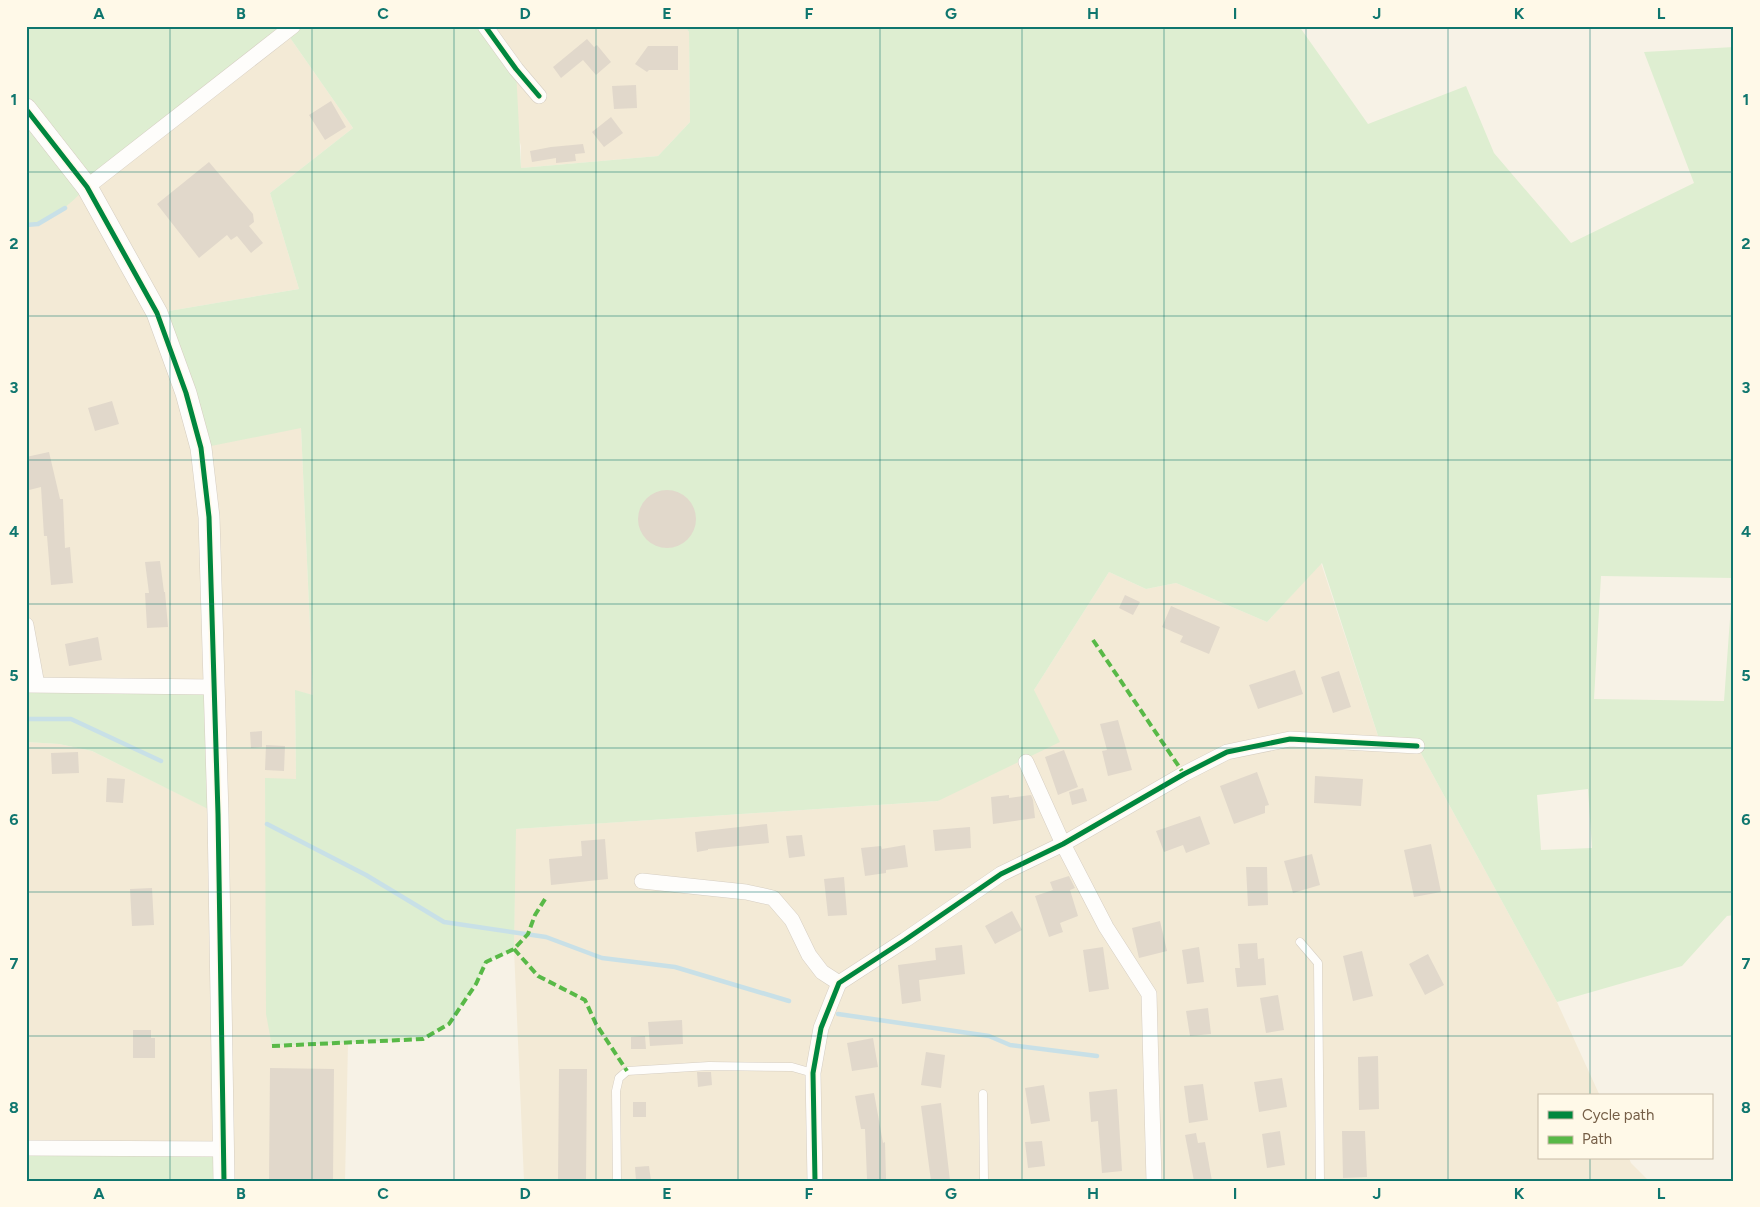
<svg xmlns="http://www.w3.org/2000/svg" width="1760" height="1207" font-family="Figtree,sans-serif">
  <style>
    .residential { fill: #f3ead6 }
    .green { fill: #deeed1; fill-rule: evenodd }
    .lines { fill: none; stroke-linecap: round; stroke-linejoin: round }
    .stream { stroke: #c8e0e7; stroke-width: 4.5 }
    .building { fill: #e1d8cb }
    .lane-casing { stroke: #d6cec2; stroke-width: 9 }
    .street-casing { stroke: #d6cec2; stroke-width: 16 }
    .secondary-casing { stroke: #d5cdc0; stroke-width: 22 }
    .lane { stroke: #fefdfb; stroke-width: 8 }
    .street { stroke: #fefdfb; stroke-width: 15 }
    .secondary { stroke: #fefdfb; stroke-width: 21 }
    .quiet { stroke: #58b947; stroke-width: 4; stroke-dasharray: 8 4; stroke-linecap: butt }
    .cycleway-casing { stroke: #fff9e8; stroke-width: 8 }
    .cycleway { stroke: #00873e; stroke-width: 5 }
    .grid { fill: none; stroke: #0f766e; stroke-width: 1; stroke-opacity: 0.55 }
    .neatline { fill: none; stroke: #0f766e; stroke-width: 2 }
    .grid-label { font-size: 16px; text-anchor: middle; font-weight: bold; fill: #0f766e }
  </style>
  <rect width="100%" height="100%" fill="#f7f2e6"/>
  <path class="residential" d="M 485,26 L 685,26 L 689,32 L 690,122 L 658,156 L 521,168 L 521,146 Z
    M 286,32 L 353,128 L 270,193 L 299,289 L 157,313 L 301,428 L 313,695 L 295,691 L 296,779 L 265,779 L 272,1046 L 348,1043 L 345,1181 L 224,1181 L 26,1148 L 26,742 L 59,744 L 92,751 L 217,813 L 26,685 L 26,225 L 38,224 L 87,187 Z
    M 1321,563 L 1381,745 L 1417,746 L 1557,1002 L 1600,1096 L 1539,1096 L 1539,1158 L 1629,1158 L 1631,1163 L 1649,1181 L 524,1181 L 514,949 L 515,829 L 938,801 L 1034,690 L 1109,572 L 1146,589 L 1176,583 L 1267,622 Z"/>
  <path class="green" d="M 26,26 L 485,26 L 516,69 L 521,168 L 658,156 L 690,122 L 689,32 L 685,26 L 1299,26 L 1368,124 L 1466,86 L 1494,153 L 1571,243 L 1694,183 L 1644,52 L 1734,47 L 1734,915 L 1727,916 L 1682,966 L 1557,1002 L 1417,746 L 1381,745 L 1322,563 L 1267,622 L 1176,583 L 1146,589 L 1109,572 L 1034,690 L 1060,742 L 938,801 L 516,829 L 514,949 L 486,962 L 476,984 L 449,1024 L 423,1039 L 272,1046 L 266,1014 L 265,778 L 296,779 L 295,690 L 313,695 L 301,428 L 201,448 L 157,313 L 299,289 L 270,193 L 353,128 L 286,32 L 87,187 C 70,204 51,222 26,225 ZM 1601,576 L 1733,578 L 1724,701 L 1594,699 ZM 1588,789 L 1592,848 L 1541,850 L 1537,795 Z
    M 26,685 L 213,687 L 218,814 L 92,751 L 59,744 L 26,742 Z
    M 26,1148 L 224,1149 L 224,1181 L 26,1181 Z"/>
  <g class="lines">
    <path class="stream" d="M 26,225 L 38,224 L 65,208
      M 26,719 L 71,719 L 161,761
      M 267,824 L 366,875 L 444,922 L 546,937 L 602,958 L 675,967 L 789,1001
      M 838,1014 L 989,1036 L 1010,1045 L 1097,1056"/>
  </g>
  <path class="building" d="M 587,39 L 594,47 L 597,45 L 611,62 L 596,75 L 583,60 L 561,78 L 553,67 Z
    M 648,46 L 678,46 L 678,70 L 649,70 L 647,72 L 635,64 Z
    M 636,85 L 637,108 L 614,109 L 612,86 Z
    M 331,101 L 346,127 L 325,140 L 309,115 Z
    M 611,117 L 623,133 L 604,147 L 592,132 Z
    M 583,144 L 585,153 L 575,154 L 576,161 L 556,163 L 556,158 L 532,162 L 530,151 L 551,147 Z
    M 209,162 L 253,214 L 254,222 L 249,226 L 263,243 L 251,253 L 237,236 L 231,240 L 227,235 L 199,258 L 157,204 Z
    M 112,401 L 119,424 L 95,431 L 88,408 Z
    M 49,452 L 60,499 L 63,499 L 65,548 L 70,547 L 73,583 L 51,585 L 47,536 L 44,536 L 41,487 L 29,490 L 26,479 L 26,457 Z
    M638 519a29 29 0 1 1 58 0a29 29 0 1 1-58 0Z
    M 160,561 L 164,592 L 165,592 L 168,627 L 147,628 L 145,593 L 149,593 L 145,562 Z
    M 1125,595 L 1140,602 L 1133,615 L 1119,608 Z
    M 1171,606 L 1220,627 L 1209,654 L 1180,642 L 1183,636 L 1162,627 Z
    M 98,637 L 102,660 L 69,666 L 65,644 Z
    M 1295,670 L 1303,694 L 1258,709 L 1249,685 Z
    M 1339,671 L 1351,707 L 1333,713 L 1321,677 Z
    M 1118,720 L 1132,770 L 1108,776 L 1102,751 L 1107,750 L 1100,724 Z
    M 262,731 L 262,747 L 251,748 L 250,732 Z
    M 266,745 L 285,746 L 284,771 L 265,770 Z
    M 1064,750 L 1078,787 L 1058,795 L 1045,757 Z
    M 78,752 L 79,773 L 52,774 L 51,753 Z
    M 1257,772 L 1269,805 L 1265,806 L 1265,813 L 1234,824 L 1220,786 Z
    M 1315,776 L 1363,779 L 1361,806 L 1314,803 Z
    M 107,778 L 125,779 L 123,803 L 106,802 Z
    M 1083,788 L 1087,801 L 1072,805 L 1069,792 Z
    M 1009,795 L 1009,798 L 1031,795 L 1033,800 L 1035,818 L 993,824 L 991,797 Z
    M 1200,816 L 1210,844 L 1186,853 L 1183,845 L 1164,852 L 1156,831 Z
    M 767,824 L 769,843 L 708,849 L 708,850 L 697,852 L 695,832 Z
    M 970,827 L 971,848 L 935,851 L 933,830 Z
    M 802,835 L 805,856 L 789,858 L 786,836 Z
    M 605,839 L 608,879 L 551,885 L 549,859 L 582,856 L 581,841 Z
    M 1431,844 L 1441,892 L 1414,897 L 1404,850 Z
    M 905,845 L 908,867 L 886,870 L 886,873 L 865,876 L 861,848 L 881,846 L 882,849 Z
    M 1312,854 L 1320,885 L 1293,893 L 1284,861 Z
    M 1246,867 L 1267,867 L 1268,905 L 1248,906 Z
    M 1069,876 L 1075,888 L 1070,890 L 1078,916 L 1060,923 L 1063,932 L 1049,937 L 1035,896 L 1053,890 L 1050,882 Z
    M 844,877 L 847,915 L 828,916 L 824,879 Z
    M 152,888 L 154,925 L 132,926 L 130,889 Z
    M 1012,911 L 1022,930 L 995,944 L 985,926 Z
    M 1160,921 L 1167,951 L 1139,958 L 1132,928 Z
    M 1257,943 L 1258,959 L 1264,958 L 1266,985 L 1237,987 L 1235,968 L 1240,968 L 1238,944 Z
    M 962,945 L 965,974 L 919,980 L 921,1001 L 902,1004 L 898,965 L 936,960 L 935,948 Z
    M 1103,947 L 1109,989 L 1089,992 L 1083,950 Z
    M 1199,947 L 1204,982 L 1187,984 L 1182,950 Z
    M 1362,951 L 1373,996 L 1353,1001 L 1343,956 Z
    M 1428,954 L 1444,985 L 1425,995 L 1409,964 Z
    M 1278,995 L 1284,1030 L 1266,1033 L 1260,998 Z
    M 1208,1008 L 1211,1034 L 1190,1036 L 1186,1011 Z
    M 682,1020 L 683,1044 L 650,1046 L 648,1022 Z
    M 133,1030 L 151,1030 L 151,1038 L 155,1038 L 155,1058 L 133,1058 Z
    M 645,1036 L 646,1049 L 631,1049 L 631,1037 Z
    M 873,1038 L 878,1067 L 852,1071 L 847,1043 Z
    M 926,1052 L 945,1055 L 941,1088 L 921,1085 Z
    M 1378,1056 L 1379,1109 L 1359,1110 L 1358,1057 Z
    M 270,1068 L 334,1069 L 333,1181 L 269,1181 Z
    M 559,1069 L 587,1069 L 586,1181 L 558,1181 Z
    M 697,1072 L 711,1072 L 712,1085 L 698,1087 Z
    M 1282,1078 L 1287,1107 L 1259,1112 L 1254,1082 Z
    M 1203,1084 L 1208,1120 L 1189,1123 L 1184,1086 Z
    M 1044,1085 L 1050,1121 L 1031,1124 L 1025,1088 Z
    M 1117,1089 L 1122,1171 L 1102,1173 L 1098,1121 L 1091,1122 L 1089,1092 Z
    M 874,1093 L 883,1143 L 885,1142 L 886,1179 L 867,1179 L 865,1129 L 861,1129 L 855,1096 Z
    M 633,1102 L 646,1102 L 646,1117 L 633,1117 Z
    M 941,1103 L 950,1181 L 931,1181 L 921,1106 Z
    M 1280,1131 L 1285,1165 L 1267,1168 L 1262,1134 Z
    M 1342,1131 L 1365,1131 L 1367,1177 L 1343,1178 Z
    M 1196,1133 L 1198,1143 L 1205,1142 L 1212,1181 L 1194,1181 L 1185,1135 Z
    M 1042,1141 L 1045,1166 L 1028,1168 L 1025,1142 Z
    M 649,1166 L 651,1181 L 636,1181 L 635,1167 Z"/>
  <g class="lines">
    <defs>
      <path id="lane" d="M 1300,942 L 1318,963 L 1320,1181
        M 983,1094 L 984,1181
        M 617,1181 L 616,1091 L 619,1078 L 627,1071 L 709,1066 L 792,1067 L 813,1073"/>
      <path id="street" d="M 485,26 L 516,69 L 539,96
        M 87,187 L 293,26
        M 26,625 L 37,685
        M 26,685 L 213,687
        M 1026,762 L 1063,844 L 1106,927 L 1149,994 L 1154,1181
        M 642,881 L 746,892 L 773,898 L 792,920 L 809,955 L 822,972 L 839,983
        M 26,1148 L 224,1149
        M 815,1181 L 813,1073 L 821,1028 L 839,983 L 905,940 L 1001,874 L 1063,844 L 1184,774 L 1227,752 L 1290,739 L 1417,746"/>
      <path id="secondary" d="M 26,109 L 87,187 L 157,313 L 186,393 L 201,448 L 209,517 L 218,814 L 224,1181"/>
    </defs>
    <use href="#lane" class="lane-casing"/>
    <use href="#street" class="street-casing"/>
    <use href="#secondary" class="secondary-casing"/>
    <use href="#lane" class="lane"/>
    <use href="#street" class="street"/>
    <use href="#secondary" class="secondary"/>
    <path class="quiet" d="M 1093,640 L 1184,774
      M 514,949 L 538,976 L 585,1000 L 596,1024 L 627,1071
      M 272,1046 L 423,1039 L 449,1024 L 476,984 L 486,962 L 514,949 L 528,934 L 535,915 L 547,896"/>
    <defs>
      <path id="cycleway" d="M 485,26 L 516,69 L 539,96
        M 26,109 L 87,187 L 157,313 L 186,393 L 201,448 L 209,517 L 218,814 L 224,1181
        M 815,1181 L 813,1073 L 821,1028 L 839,983 L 905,940 L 1001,874 L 1063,844 L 1184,774 L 1227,752 L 1290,739 L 1417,746"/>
    </defs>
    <use href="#cycleway" class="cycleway-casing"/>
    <use href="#cycleway" class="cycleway"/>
  </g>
  <path class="grid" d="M 170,26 L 170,1181M 312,26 L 312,1181M 454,26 L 454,1181M 596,26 L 596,1181M 738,26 L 738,1181M 880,26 L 880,1181M 1022,26 L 1022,1181M 1164,26 L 1164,1181M 1306,26 L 1306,1181M 1448,26 L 1448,1181M 1590,26 L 1590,1096M 26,172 L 1734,172M 26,316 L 1734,316M 26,460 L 1734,460M 26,604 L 1734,604M 26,748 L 1734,748M 26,892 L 1734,892M 26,1036 L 1734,1036M 1590,1158 L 1590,1181"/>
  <rect width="1760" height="1207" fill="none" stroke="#fff9e8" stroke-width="55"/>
  <rect x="1538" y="1094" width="175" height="65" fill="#fff9e8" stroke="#c8bba7"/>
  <rect x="1548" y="1111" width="25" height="8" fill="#00873e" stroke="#c8bba7"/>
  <text x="1582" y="1120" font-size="15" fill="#755e46">Cycle path</text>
  <rect x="1548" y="1136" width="25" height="8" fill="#58b947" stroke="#c8bba7"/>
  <text x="1582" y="1144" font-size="15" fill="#755e46">Path</text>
  <rect x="28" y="28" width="1704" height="1152" class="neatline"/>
  <g class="grid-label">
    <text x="99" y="19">A</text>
    <text x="241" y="19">B</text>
    <text x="383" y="19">C</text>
    <text x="525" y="19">D</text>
    <text x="667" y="19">E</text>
    <text x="809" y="19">F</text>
    <text x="951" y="19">G</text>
    <text x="1093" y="19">H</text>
    <text x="1235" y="19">I</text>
    <text x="1377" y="19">J</text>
    <text x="1519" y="19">K</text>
    <text x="1661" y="19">L</text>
    <text x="14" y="105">1</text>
    <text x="1746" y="105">1</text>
    <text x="14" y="249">2</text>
    <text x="1746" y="249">2</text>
    <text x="14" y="393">3</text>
    <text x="1746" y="393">3</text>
    <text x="14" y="537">4</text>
    <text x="1746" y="537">4</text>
    <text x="14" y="681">5</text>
    <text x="1746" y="681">5</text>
    <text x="14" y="825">6</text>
    <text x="1746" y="825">6</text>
    <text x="14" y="969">7</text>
    <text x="1746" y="969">7</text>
    <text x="14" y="1113">8</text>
    <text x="1746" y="1113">8</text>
    <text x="99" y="1199">A</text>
    <text x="241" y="1199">B</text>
    <text x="383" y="1199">C</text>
    <text x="525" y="1199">D</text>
    <text x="667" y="1199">E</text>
    <text x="809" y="1199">F</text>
    <text x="951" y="1199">G</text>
    <text x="1093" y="1199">H</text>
    <text x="1235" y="1199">I</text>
    <text x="1377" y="1199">J</text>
    <text x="1519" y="1199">K</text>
    <text x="1661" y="1199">L</text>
  </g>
</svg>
